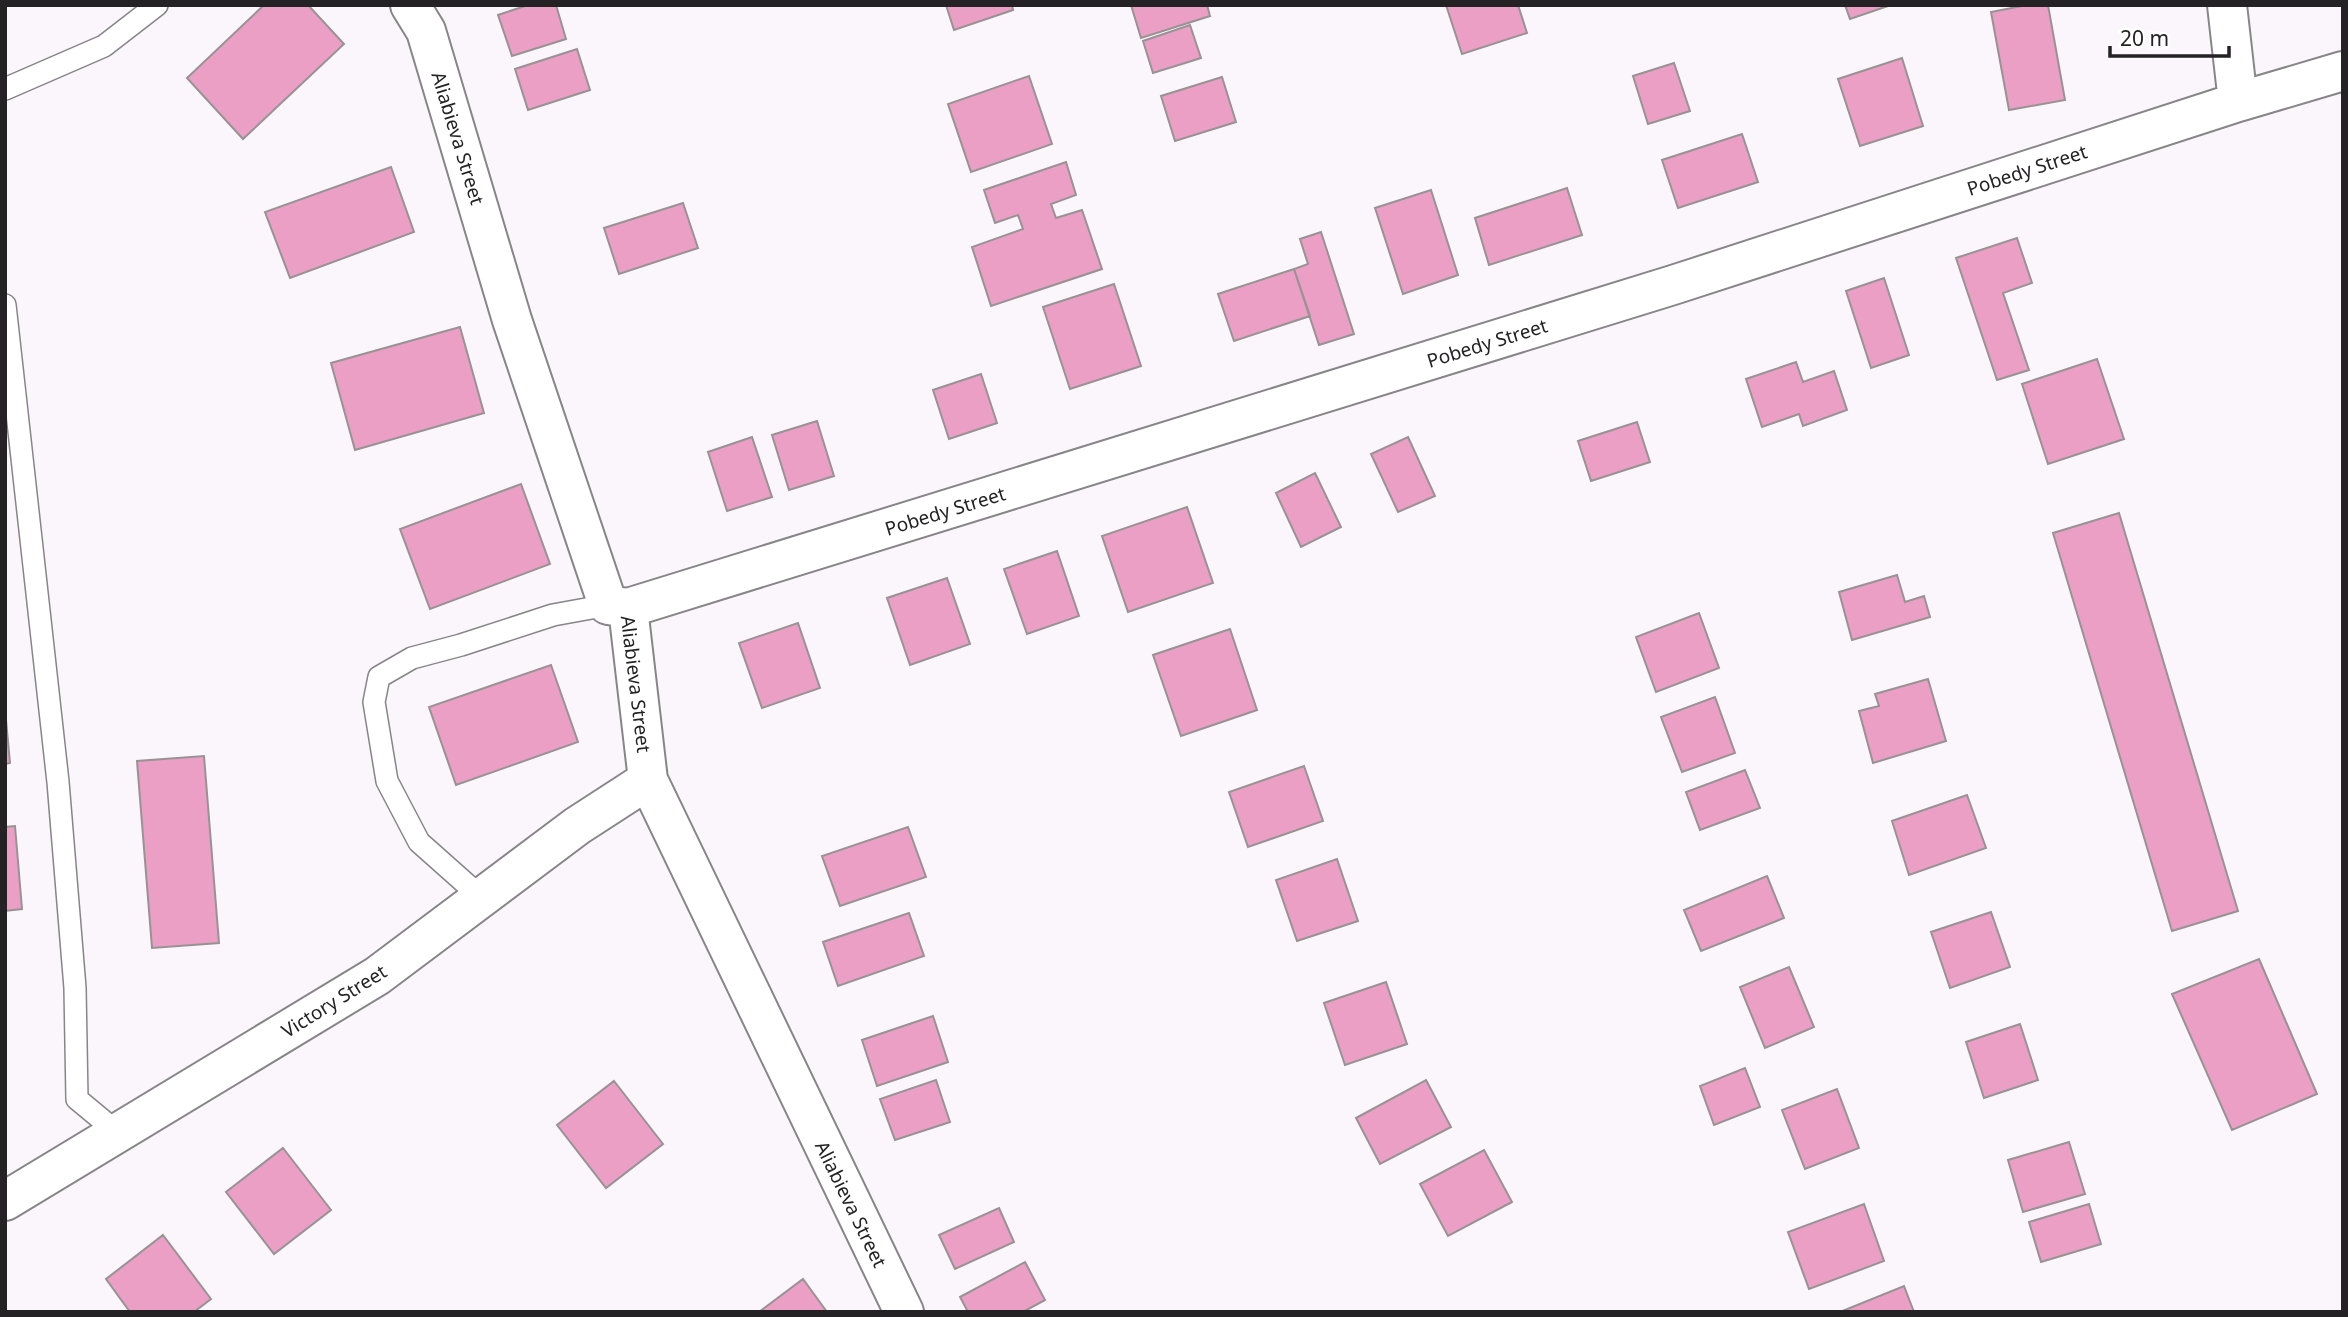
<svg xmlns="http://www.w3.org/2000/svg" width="2348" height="1317" font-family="'Noto Sans',sans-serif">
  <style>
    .building { fill: #eb9fc4; stroke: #989295; stroke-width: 2 }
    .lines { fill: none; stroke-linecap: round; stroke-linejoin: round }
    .service-casing { stroke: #888589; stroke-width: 24 }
    .minor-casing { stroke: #888589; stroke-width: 42 }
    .service { stroke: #fff; stroke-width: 21 }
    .minor { stroke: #fff; stroke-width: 38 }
    .labels { text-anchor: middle; stroke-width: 5; stroke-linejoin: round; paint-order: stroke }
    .street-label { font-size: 19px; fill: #242224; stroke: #fff }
  </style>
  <rect width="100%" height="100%" fill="#faf6fb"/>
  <path class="building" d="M 264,5 L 308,5 L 344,44 L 243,139 L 187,78 Z
    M 528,5 L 556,5 L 566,39 L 512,56 L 498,15 Z
    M 946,5 L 1012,5 L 1013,10 L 954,30 Z
    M 1131,5 L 1207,5 L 1210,16 L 1141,38 Z
    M 1446,5 L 1518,5 L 1527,33 L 1462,54 Z
    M 1845,5 L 1891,5 L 1850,19 Z
    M 2027,5 L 2048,5 L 2065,100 L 2009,110 L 1991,12 Z
    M 1190,25 L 1201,58 L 1153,73 L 1143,41 Z
    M 577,49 L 590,90 L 528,110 L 515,69 Z
    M 1902,58 L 1923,126 L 1860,146 L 1838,79 Z
    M 1674,63 L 1690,111 L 1648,124 L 1633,76 Z
    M 1029,76 L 1052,144 L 971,172 L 948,104 Z
    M 1222,77 L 1236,122 L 1175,141 L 1161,96 Z
    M 1742,134 L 1758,182 L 1678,208 L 1662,160 Z
    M 1066,162 L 1076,195 L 1051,204 L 1056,218 L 1082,210 L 1102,269 L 991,306 L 972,247 L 1023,229 L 1018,215 L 995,223 L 984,190 Z
    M 391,167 L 414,232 L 290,278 L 265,212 Z
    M 1567,188 L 1582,235 L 1489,265 L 1475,218 Z
    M 1431,190 L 1458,275 L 1403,294 L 1375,208 Z
    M 683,203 L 698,248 L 619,274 L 604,228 Z
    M 1321,232 L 1354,334 L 1319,345 L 1294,269 L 1308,264 L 1300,239 Z
    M 2017,238 L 2032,283 L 2003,293 L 2029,370 L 1997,380 L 1956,258 Z
    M 1294,269 L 1310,316 L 1234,341 L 1218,294 Z
    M 1884,278 L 1909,355 L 1871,368 L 1846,291 Z
    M 1114,284 L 1141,366 L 1070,389 L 1043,307 Z
    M 460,327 L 484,413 L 355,450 L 331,363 Z
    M 2097,359 L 2124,439 L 2048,464 L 2022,384 Z
    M 1796,362 L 1803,382 L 1834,371 L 1847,410 L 1803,426 L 1799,414 L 1762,427 L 1746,379 Z
    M 981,374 L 997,423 L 949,439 L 933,390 Z
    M 817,421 L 834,476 L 789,490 L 772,435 Z
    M 1637,422 L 1650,462 L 1591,481 L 1578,441 Z
    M 752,437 L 772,497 L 727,511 L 708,452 Z
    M 1408,437 L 1435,496 L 1398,512 L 1371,454 Z
    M 1315,473 L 1341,527 L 1301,547 L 1276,493 Z
    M 521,484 L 550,564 L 430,609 L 400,529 Z
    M 1187,507 L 1213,583 L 1128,612 L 1102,536 Z
    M 2119,513 L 2238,911 L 2172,931 L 2053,533 Z
    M 1057,551 L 1079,616 L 1027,634 L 1004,569 Z
    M 1897,575 L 1905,602 L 1924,596 L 1930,617 L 1852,640 L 1839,592 Z
    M 947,578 L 970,644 L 910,665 L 887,598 Z
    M 1699,613 L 1719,668 L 1656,692 L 1636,637 Z
    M 798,623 L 820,688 L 762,708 L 739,643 Z
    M 1230,629 L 1257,710 L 1181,736 L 1153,655 Z
    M 551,665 L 578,742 L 456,785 L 429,707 Z
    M 1928,679 L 1946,741 L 1873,763 L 1859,711 L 1879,706 L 1875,694 Z
    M 1715,697 L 1735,753 L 1682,772 L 1661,717 Z
    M 5,709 L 10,763 L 5,764 Z
    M 204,756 L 219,943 L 152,948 L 137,761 Z
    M 1304,766 L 1323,821 L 1248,847 L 1229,792 Z
    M 1745,770 L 1760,808 L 1700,830 L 1686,792 Z
    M 1967,795 L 1986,848 L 1909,875 L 1892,821 Z
    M 15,826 L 22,909 L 5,911 L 5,827 Z
    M 908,827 L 926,877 L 840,906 L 822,856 Z
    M 1337,859 L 1358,921 L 1297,941 L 1276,880 Z
    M 1767,876 L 1784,918 L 1701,951 L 1684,910 Z
    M 1991,912 L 2010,967 L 1950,988 L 1931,932 Z
    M 909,913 L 924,956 L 838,986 L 823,942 Z
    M 2259,959 L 2317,1094 L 2232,1130 L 2172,994 Z
    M 1789,967 L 1814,1027 L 1765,1048 L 1740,987 Z
    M 1386,982 L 1407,1044 L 1345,1065 L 1324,1003 Z
    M 933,1016 L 948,1062 L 877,1086 L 862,1040 Z
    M 2020,1024 L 2038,1080 L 1984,1098 L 1966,1042 Z
    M 1745,1068 L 1760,1107 L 1714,1125 L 1700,1086 Z
    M 936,1080 L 950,1122 L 895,1140 L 880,1099 Z
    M 1426,1080 L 1451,1127 L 1380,1164 L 1356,1118 Z
    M 614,1081 L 663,1144 L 606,1188 L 557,1125 Z
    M 1837,1089 L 1859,1148 L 1805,1169 L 1782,1110 Z
    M 2069,1142 L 2085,1194 L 2023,1212 L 2008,1160 Z
    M 283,1148 L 331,1210 L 274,1254 L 226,1192 Z
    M 1484,1150 L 1512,1202 L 1448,1236 L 1420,1184 Z
    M 1864,1204 L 1884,1261 L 1809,1289 L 1788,1232 Z
    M 2089,1204 L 2101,1244 L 2041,1262 L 2029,1222 Z
    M 999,1208 L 1014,1242 L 955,1269 L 939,1235 Z
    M 163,1235 L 211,1299 L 194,1312 L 130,1312 L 106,1279 Z
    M 1025,1262 L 1045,1300 L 1023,1312 L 968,1312 L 960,1297 Z
    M 803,1279 L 827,1312 L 759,1312 Z
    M 1904,1286 L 1914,1312 L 1840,1312 Z"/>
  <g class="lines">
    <defs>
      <path id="service" d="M 5,89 L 104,46 L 157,5
        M 5,305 L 58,782 L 75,988 L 77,1099 L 118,1133
        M 482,898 L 419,842 L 387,781 L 374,702 L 379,677 L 412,658 L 461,645 L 553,615 L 608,605"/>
      <path id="minor" d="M 410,5 L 426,31 L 512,320 L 608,605 L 628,608 L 648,780 L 904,1312
        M 2227,5 L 2238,102
        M 628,608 L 1673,285 L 2238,102 L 2343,71
        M 5,1201 L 377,976 L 577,826 L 648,780"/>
    </defs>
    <use href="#service" class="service-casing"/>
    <use href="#minor" class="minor-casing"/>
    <use href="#service" class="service"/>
    <use href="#minor" class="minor"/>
  </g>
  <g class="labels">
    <g class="street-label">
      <text transform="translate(458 138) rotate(73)" y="7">Aliabieva Street</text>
      <text transform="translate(2027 170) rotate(-18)" y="7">Pobedy Street</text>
      <text transform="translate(1487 343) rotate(-17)" y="7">Pobedy Street</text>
      <text transform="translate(945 511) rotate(-17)" y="7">Pobedy Street</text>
      <text transform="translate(636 684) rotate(83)" y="7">Aliabieva Street</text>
      <text transform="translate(334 1001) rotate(-32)" y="7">Victory Street</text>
      <text transform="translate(851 1204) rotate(64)" y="7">Aliabieva Street</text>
    </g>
  </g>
  <rect width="2348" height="1317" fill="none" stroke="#242224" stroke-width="14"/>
  <path d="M2110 46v10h119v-10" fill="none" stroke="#242224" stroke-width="3.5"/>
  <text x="2120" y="46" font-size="21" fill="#242224" stroke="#ffffff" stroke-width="5" paint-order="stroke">20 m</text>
</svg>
